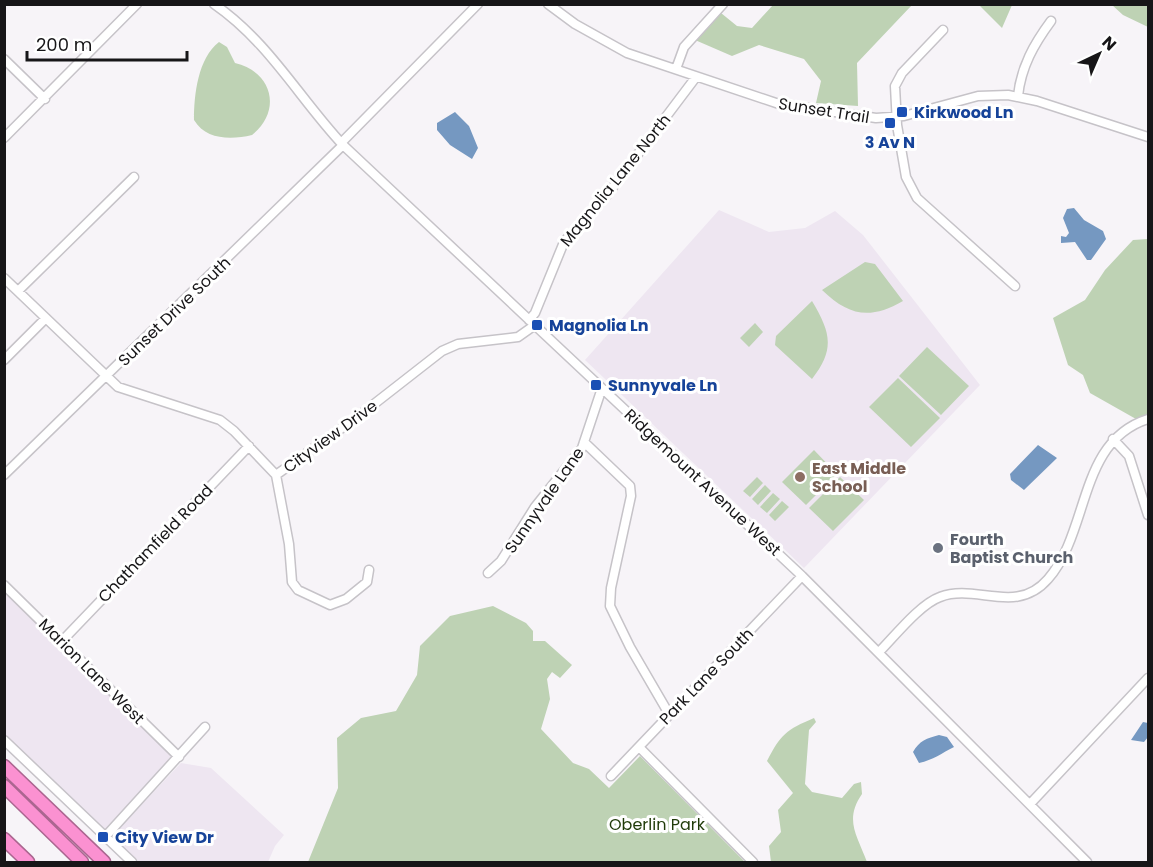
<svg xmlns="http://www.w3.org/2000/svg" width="1153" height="867" font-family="Poppins,sans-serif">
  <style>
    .built { fill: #eee6f1 }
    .green { fill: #bed2b4 }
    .water { fill: #7598c1 }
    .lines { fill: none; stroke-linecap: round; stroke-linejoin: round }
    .minor-casing { stroke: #c6c3c8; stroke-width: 11 }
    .highway-casing { stroke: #ab6690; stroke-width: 15 }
    .minor { stroke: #fff; stroke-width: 8 }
    .highway { stroke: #fb91d1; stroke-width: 12 }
    .transit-dot { fill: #1a4fb4; stroke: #fff; stroke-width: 2 }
    .education-dot { fill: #8d6e63; stroke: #fff; stroke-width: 2 }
    .worship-dot { fill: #6b7280; stroke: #fff; stroke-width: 2 }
    .labels { text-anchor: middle; stroke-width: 6; stroke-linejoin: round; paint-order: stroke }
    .street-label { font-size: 16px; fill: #171618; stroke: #fff }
    .transit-label { font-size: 16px; font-weight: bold; fill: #164399; stroke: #fff; text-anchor: start }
    .education-label { font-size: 16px; font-weight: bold; fill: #785e54; stroke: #fff; text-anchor: start }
    .worship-label { font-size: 16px; font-weight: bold; fill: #5b616d; stroke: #fff; text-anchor: start }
    .park-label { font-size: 16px; fill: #1f3a08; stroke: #fff }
  </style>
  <rect width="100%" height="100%" fill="#f7f4f8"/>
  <path class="built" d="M 719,210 L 769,232 L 805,228 L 835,211 L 863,235 L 980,385 L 804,568 L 585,360 Z
    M 4,590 L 174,757 L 105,831 L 5,734 Z
    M 181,763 L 211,768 L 284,835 L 275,846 L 268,862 L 139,862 L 112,836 Z"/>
  <path class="green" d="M 773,5 L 912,5 L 857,63 L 858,106 L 816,103 L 821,81 L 804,59 L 759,45 L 732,56 L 695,40 L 721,13 L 737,26 L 752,28 Z
    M 979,5 L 979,4 L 1012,5 L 1002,28 Z
    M 1112,5 L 1148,5 L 1148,27 L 1123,15 Z
    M 219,42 L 227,47 L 235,63 C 273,72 282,111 252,135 C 231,140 206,140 194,120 C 194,95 198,58 219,42 Z
    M 1148,239 L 1148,415 L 1136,419 L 1090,393 L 1083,375 L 1068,365 L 1053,318 L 1085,300 L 1105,270 L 1133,240 Z
    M 865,262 L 875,264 L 903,301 C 870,320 849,316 822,290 Z
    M 812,301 C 831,333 835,349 812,379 L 775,345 L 776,336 Z
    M 755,323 L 763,332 L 749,347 L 740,338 Z
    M 927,347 L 969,386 L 941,415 L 899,376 Z
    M 898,378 L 940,418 L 911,447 L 869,407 Z
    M 814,450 L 837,474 L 806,505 L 782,482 Z
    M 757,477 L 763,483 L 750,497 L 743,491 Z
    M 840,477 L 864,500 L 833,531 L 809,508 Z
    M 765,485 L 771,491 L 758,505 L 752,499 Z
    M 773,493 L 780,499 L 767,513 L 760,507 Z
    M 782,501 L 789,507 L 775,521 L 769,515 Z
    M 493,606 L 526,623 L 533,631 L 533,641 L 545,641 L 572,665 L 560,678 L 552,672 L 547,679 L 550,699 L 541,729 L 573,763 L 589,769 L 609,788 L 640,756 L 745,862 L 308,862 L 338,788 L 337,738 L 361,718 L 396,711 L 417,675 L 420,646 L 450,616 Z
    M 814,718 L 816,722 L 809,730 L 805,784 L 812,792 L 842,798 L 854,784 L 861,782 L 862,794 C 844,820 857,835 867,862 L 771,862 L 769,846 L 781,832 L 778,810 L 793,793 L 767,761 C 781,734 786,730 814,718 Z"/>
  <path class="water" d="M 455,112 L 469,126 L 478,148 L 472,159 L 450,145 L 437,130 L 437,123 Z
    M 1074,208 L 1084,220 L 1103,231 L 1106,239 L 1091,260 L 1087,260 L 1075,242 L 1061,243 L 1061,236 L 1066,237 L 1069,233 L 1063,218 L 1067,209 Z
    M 1038,445 L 1057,458 L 1024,490 L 1011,480 L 1010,474 Z
    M 1143,722 L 1148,723 L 1148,737 L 1144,742 L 1131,740 Z
    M 939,735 L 947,737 L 954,747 C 942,753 933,760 919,763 L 913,752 C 919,741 927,738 939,735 Z"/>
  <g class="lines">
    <defs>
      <path id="minor" d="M 214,4 C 269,42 299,98 343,145 L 802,576 L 1087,862
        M 548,4 L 575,24 L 627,53 L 779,104 L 876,118 L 904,116 L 978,96 L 1008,95 L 1037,101 L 1148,137
        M 943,30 L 902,73 L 895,86 L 897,125 L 906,177 L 917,198 L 1015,286
        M 4,59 L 45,99
        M 676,69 L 684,47 L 723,4
        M 1018,96 C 1021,67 1034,44 1051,21
        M 4,138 L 137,4
        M 341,143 L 478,4
        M 4,278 L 118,387 L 220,420 L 234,431 L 276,475
        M 18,291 L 134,177
        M 529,320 L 535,313 L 564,242 L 607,195 L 696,77
        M 4,360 L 46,318
        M 1113,439 L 1129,456 L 1148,515
        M 584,442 L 630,486 L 631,496 L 611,588 L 610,606 L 630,647 L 669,714
        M 4,475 L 343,145
        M 276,475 L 360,415 L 442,351 L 458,344 L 518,337 L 535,325
        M 276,475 L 289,544 L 292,582 L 298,590 L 330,605 L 346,599 L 367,582 L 369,570
        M 488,573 L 501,561 L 535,507 L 582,448 L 600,394 L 605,390
        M 4,585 L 179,757
        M 62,641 L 249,446
        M 879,652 C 894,637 920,604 940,597 C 976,583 1016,616 1048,579 C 1090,531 1078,441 1148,419
        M 4,740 L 132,862
        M 639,747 L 753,862
        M 611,776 L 802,576
        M 1030,804 L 1148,678
        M 105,837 L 205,727"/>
      <path id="highway" d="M 4,766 L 104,862
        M 4,786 L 82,862
        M 4,839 L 28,862"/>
    </defs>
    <use href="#minor" class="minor-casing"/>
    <use href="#highway" class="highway-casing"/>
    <use href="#minor" class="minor"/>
    <use href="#highway" class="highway"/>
  </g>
  <g class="transit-dot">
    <rect x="896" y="106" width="12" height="12" rx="3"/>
    <rect x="884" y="117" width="12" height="12" rx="3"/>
    <rect x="531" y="319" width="12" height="12" rx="3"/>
    <rect x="590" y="379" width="12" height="12" rx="3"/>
    <rect x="97" y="831" width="12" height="12" rx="3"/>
  </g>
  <circle class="education-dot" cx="800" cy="477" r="6"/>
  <circle class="worship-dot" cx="938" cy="548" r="6"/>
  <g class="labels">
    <g class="street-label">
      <text transform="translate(824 110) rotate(9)" y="6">Sunset Trail</text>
      <text transform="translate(615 180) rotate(-51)" y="6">Magnolia Lane North</text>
      <text transform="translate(174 311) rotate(-44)" y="6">Sunset Drive South</text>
      <text transform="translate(330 436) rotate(-36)" y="6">Cityview Drive</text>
      <text transform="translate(703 482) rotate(43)" y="6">Ridgemount Avenue West</text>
      <text transform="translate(544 500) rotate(-55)" y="6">Sunnyvale Lane</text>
      <text transform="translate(155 543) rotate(-46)" y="6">Chathamfield Road</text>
      <text transform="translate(92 671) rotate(45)" y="6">Marion Lane West</text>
      <text transform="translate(706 676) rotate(-46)" y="6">Park Lane South</text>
    </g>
    <g class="transit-label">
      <text x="914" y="118">Kirkwood Ln</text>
      <text x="890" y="148" text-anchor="middle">3 Av N</text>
      <text x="549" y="331">Magnolia Ln</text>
      <text x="608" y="391">Sunnyvale Ln</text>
      <text x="115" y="843">City View Dr</text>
    </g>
    <g class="education-label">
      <text x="812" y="474">East Middle<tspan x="812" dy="18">School</tspan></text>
    </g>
    <g class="worship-label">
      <text x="950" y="545">Fourth<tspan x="950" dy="18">Baptist Church</tspan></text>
    </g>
    <g class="park-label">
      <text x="657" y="830">Oberlin Park</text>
    </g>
  </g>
  <rect width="1153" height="867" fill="none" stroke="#171618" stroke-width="12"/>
  <g transform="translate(1099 54) rotate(44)" stroke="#ffffff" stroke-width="4.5" paint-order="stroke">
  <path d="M0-4.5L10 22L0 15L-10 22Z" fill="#171618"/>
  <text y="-9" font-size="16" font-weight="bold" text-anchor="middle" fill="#171618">N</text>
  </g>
  <path d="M27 51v9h160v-9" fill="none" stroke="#171618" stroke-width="3"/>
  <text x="36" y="51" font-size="18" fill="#171618" stroke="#ffffff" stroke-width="4.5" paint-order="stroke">200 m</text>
</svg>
